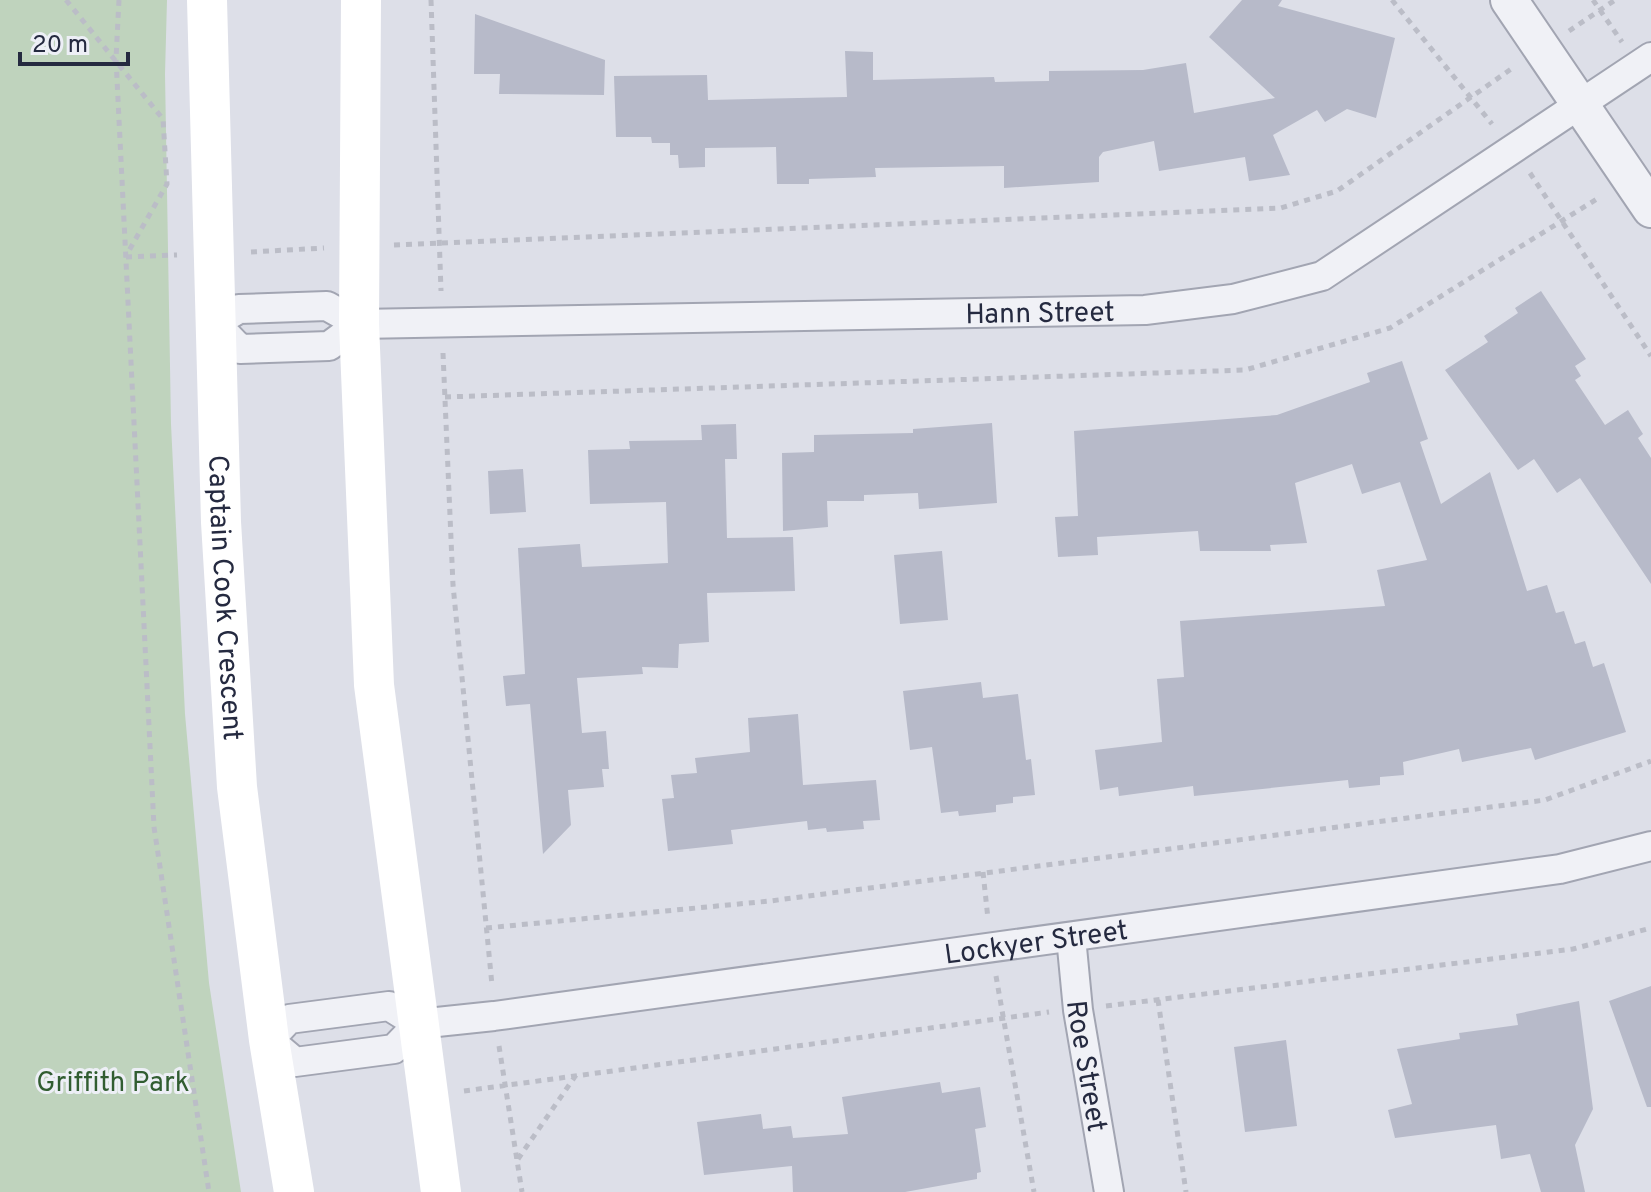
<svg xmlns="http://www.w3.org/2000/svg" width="1651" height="1192" font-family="Overpass,sans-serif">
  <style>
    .green { fill: #bfd3bd }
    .building { fill: #b7bac9 }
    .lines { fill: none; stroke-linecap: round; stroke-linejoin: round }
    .minor-casing { stroke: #a2a5b2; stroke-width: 32 }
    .tertiary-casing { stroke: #a2a5b2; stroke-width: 40 }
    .path { stroke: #bbbdc7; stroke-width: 5; stroke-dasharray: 6 6; stroke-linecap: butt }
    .minor { stroke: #f0f1f6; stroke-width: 28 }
    .tertiary { stroke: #f0f1f6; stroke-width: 36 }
    .secondary { stroke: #fff; stroke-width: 40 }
    .labels { text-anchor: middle; stroke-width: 6; stroke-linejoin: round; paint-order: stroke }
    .street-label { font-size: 28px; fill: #252a40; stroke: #edeff6 }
    .park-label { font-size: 28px; fill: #315d31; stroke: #edeff6 }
  </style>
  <rect width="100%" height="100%" fill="#dddfe8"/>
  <path class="green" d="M 0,0 L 167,0 L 165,74 L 171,424 L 185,714 L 209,983 L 241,1192 L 0,1192 Z"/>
  <path class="building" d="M 1242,0 L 1282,0 L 1278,6 L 1395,38 L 1376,118 L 1347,109 L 1325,122 L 1317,110 L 1273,135 L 1290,175 L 1249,181 L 1245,157 L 1159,171 L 1154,141 L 1103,152 L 1099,157 L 1099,182 L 1004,188 L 1004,166 L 875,168 L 876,177 L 809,179 L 809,184 L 777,184 L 776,147 L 705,148 L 705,167 L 679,168 L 678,155 L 670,155 L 670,143 L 652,143 L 651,137 L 616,137 L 614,76 L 707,75 L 708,100 L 847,97 L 845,51 L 873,52 L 873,80 L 994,77 L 995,82 L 1049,81 L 1049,71 L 1143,70 L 1186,63 L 1194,113 L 1275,98 L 1209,37 Z
    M 475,14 L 605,60 L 604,95 L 499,94 L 500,74 L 474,74 Z
    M 1541,291 L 1586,359 L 1575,366 L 1581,376 L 1575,380 L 1605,425 L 1628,410 L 1643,434 L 1638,438 L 1651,458 L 1651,584 L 1580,478 L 1557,493 L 1534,459 L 1518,470 L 1445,370 L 1488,342 L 1484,336 L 1518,313 L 1515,308 Z
    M 1402,361 L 1428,439 L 1420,442 L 1441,504 L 1490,472 L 1527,591 L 1547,585 L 1556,613 L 1564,611 L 1575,644 L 1585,641 L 1593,667 L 1604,663 L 1626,732 L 1535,760 L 1531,748 L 1462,762 L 1459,749 L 1403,762 L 1404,775 L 1380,777 L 1380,785 L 1349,788 L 1348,780 L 1194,796 L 1193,786 L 1119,796 L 1118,787 L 1100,790 L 1095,750 L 1162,742 L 1157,679 L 1184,677 L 1180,621 L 1385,606 L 1377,570 L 1427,560 L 1400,482 L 1362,494 L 1352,464 L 1295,483 L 1307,543 L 1270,545 L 1271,551 L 1200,551 L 1198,531 L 1097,537 L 1098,555 L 1058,557 L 1055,517 L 1078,516 L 1074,431 L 1277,415 L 1370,382 L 1367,373 Z
    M 992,423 L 997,503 L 919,509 L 918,493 L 864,495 L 864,501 L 827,501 L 828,527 L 783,531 L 782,453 L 814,452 L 814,435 L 913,433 L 913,429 Z
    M 736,424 L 737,459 L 725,459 L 727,538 L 793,537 L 795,591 L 707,593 L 709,642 L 679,644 L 678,668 L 642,667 L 643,674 L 577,678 L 582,733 L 606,731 L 609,769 L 602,769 L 604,787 L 568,790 L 571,825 L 543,854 L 530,704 L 506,706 L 503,676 L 525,674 L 518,548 L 580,544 L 582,567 L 668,563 L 666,502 L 590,504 L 588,450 L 630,449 L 629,441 L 702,440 L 701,425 Z
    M 523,469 L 526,512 L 490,514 L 488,471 Z
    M 942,551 L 948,620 L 900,624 L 894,555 Z
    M 981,682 L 983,698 L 1018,694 L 1026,760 L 1031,759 L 1035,795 L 1013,797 L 1013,803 L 996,805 L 996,812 L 959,816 L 958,811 L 941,813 L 932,747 L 910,750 L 903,691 Z
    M 798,714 L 803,785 L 876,780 L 880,820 L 863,821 L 864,829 L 827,832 L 826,828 L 808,830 L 807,821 L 731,830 L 733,844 L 668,851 L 662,799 L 674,798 L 671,775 L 697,773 L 695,758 L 750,752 L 748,718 Z
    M 1651,986 L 1651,1107 L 1647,1107 L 1609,1001 Z
    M 1579,1001 L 1593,1109 L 1575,1145 L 1585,1192 L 1541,1192 L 1530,1154 L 1501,1159 L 1496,1125 L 1395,1138 L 1388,1110 L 1412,1104 L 1397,1049 L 1460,1039 L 1459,1033 L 1518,1025 L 1516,1014 Z
    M 1286,1040 L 1297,1126 L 1245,1132 L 1234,1047 Z
    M 940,1082 L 942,1093 L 980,1087 L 986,1127 L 975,1129 L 981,1172 L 977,1173 L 977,1179 L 905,1192 L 793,1192 L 792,1166 L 704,1175 L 697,1122 L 761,1114 L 763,1129 L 791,1126 L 793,1138 L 848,1134 L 842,1097 Z"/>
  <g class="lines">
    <defs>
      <g id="minor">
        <path id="s1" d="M 359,324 L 329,346 L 240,349 L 215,323 L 239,309 L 327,306 L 359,324 L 1145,310 L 1233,299 L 1322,276 L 1651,57"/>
        <path id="s2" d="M 1071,937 L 1078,1010 L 1109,1192"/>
        <path id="s3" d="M 418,1024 L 394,1049 L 295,1062 L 269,1040 L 289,1019 L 389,1006 L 418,1024 L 494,1016 L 1560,869 L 1651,846"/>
      </g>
      <path id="tertiary" d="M 1509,0 L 1651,209"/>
    </defs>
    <use href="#minor" class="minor-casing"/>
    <use href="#tertiary" class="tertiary-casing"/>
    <path class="path" d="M 66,0 L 163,119 L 167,184 L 127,254
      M 119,0 L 116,59 L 154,827 L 209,1192
      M 431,0 L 441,291
      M 1392,0 L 1492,124
      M 1593,0 L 1622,42
      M 1569,31 L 1615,0
      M 1530,173 L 1651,356
      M 394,245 L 1281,208 L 1337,191 L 1514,67
      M 251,252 L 324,248
      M 126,257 L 177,255
      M 443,353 L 453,585 L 492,985
      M 445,397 L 1245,370 L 1390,328 L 1600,197
      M 983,872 L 988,919
      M 486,928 L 770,901 L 1545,800 L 1651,761
      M 996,976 L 1034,1192
      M 1158,1000 L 1186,1192
      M 1106,1006 L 1573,949 L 1651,928
      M 499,1046 L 522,1192
      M 464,1091 L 1049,1012
      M 518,1159 L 576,1075"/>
    <use href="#minor" class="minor"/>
    <use href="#tertiary" class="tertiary"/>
    <g class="secondary">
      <path id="s4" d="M 207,0 L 221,522 L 237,787 L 269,1040 L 294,1192"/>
      <path d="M 361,0 L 359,324 L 374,685 L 441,1192"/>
    </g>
  </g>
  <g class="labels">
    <g class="street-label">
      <text dy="10" stroke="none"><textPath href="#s1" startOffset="996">Hann Street</textPath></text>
      <text dy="10" stroke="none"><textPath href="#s4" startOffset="598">Captain Cook Crescent</textPath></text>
      <text dy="10" stroke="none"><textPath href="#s3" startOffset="956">Lockyer Street</textPath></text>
      <text dy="10" stroke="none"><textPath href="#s2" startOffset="130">Roe Street</textPath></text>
    </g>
    <g class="park-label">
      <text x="113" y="1091">Griffith Park</text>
    </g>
  </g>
  <path d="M20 52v12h108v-12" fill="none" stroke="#252a40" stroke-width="4"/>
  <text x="32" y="52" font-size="24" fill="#252a40" stroke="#edeff6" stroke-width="6" paint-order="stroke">20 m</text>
</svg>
